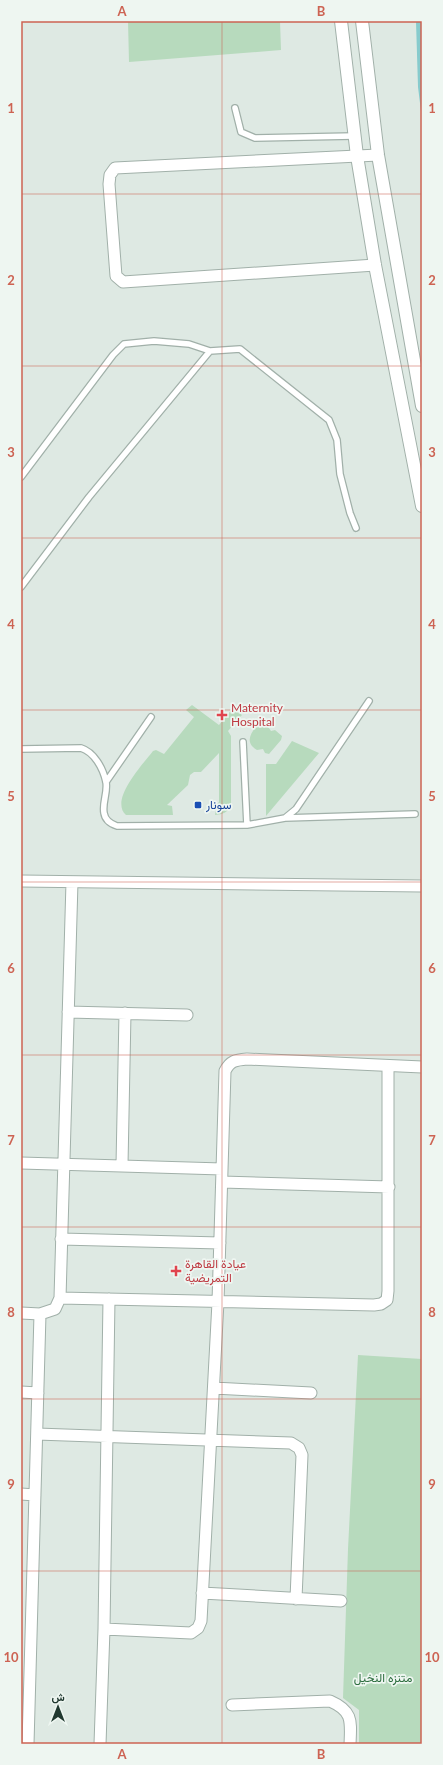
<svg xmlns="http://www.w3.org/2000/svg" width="443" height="1765" font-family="Lato,Vazirmatn,sans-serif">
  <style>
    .green { fill: #b7dabd }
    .water { fill: #87cbcd }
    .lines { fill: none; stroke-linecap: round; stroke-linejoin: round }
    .service-casing { stroke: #a1b0a9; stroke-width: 8 }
    .minor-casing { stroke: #a1b0a9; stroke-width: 13 }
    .tertiary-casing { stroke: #a1b0a9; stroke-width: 14 }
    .service { stroke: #fff; stroke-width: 5.5 }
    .minor { stroke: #fff; stroke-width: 11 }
    .tertiary { stroke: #fff; stroke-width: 12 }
    .grid { fill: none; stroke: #cd6353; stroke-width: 1; stroke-opacity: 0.55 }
    .health-dot { fill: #e0444e; stroke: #eef6f1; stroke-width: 1.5 }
    .transit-dot { fill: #1a4fb4; stroke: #eef6f1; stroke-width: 1.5 }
    .labels { text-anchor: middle; stroke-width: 3.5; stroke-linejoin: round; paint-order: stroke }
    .health-label { font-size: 12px; fill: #be3a42; stroke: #eef6f1; text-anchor: start }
    .transit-label { font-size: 12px; fill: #164399; stroke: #eef6f1; text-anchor: start }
    .park-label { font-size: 12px; fill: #2c6d3e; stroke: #eef6f1 }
    .neatline { fill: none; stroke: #cd6353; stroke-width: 1.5 }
    .grid-label { font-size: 13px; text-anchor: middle; font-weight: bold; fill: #cd6353 }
  </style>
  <rect width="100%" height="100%" fill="#dee9e3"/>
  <path class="green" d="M 128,21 L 280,21 L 281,50 L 129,62 Z
    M 192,705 L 219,725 L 233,708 L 242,715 L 228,731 L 231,736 L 231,806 C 226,813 224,814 215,815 L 217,804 L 219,802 L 219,753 L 201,772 L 194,772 L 190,775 L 188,785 L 167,805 L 172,806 L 173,815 L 126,815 C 109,800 143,764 153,751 L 156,750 L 164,754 L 194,717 L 186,710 Z
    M 260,722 L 265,722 L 271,731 L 275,730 L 282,736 L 281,740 L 269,754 L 265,753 L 263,749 L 257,750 C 243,742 252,731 260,722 Z
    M 292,741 L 319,753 L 266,816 L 266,764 L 276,764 Z
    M 358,1355 L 422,1359 L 422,1744 L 359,1744 L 359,1710 L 343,1698 L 348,1549 Z"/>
  <path class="water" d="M 416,21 L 422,21 L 422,119 L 418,87 Z"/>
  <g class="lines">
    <defs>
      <path id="service" d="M 235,108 L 241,132 L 255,138 L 354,136
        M 21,477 L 113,355 L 124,344 L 154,341 L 189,344 L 210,351
        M 21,587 L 89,497 L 210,351 L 240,349 L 329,420 L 337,440 L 340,474 L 350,513 L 356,528
        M 243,742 L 247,825
        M 21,749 L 81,748 C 94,752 103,768 106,782 C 108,792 102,803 104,813 C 105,820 111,824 117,826 L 247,825 L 285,818 L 296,809 L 369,701
        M 106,782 L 151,717
        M 285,818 L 415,814"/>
      <path id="minor" d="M 375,265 L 123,282 L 116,276 L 109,184 L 110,175 L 115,168 L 378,155
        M 21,881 L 422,886
        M 68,1012 L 187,1015
        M 21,1163 L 222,1169
        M 122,1165 L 125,1013
        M 222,1182 L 389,1187
        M 61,1239 L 220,1243
        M 60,1298 L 374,1305 L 381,1304 L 387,1300 L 388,1291 L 388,1066
        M 21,1313 L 40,1314 L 55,1309 L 60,1298 L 72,882
        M 214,1388 L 311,1393
        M 21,1392 L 38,1393
        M 37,1434 L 291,1443 L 299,1448 L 302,1455 L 296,1599
        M 21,1494 L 35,1495
        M 202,1593 L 341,1601
        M 104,1629 L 191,1633 L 198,1628 L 201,1621 L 218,1302 L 225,1071 C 230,1061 235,1060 247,1059 L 422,1067
        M 232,1705 L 330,1701 C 353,1711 351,1721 350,1744
        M 28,1744 L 40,1314
        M 100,1744 L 104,1629 L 109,1299"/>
      <path id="tertiary" d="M 341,21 L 357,156 L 375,265 L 422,506
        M 362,21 L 378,155 L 422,406"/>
    </defs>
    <use href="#service" class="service-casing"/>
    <use href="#minor" class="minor-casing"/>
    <use href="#tertiary" class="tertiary-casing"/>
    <use href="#service" class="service"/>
    <use href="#minor" class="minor"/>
    <use href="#tertiary" class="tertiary"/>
  </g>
  <path class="grid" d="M 222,21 L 222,1744M 21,194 L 422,194M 21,366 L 422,366M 21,538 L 422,538M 21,710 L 422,710M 21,882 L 422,882M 21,1055 L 422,1055M 21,1227 L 422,1227M 21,1399 L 422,1399M 21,1571 L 422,1571"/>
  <g class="health-dot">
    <path d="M220 709h4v4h4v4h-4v4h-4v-4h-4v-4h4z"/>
    <path d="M174 1265h4v4h4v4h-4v4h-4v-4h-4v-4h4z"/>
  </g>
  <rect class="transit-dot" x="194" y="801" width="8" height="8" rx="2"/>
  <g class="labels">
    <g class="health-label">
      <text x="231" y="712">Maternity<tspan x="231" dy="14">Hospital</tspan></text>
      <text x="185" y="1268">عيادة القاهرة<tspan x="185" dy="14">التمريضية</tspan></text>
    </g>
    <g class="transit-label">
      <text x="206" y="809">سونار</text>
    </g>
    <g class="park-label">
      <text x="383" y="1682">متنزه النخيل</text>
    </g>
  </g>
  <rect width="443" height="1765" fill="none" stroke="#eef6f1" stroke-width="44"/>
  <g transform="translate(58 1707)" stroke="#eef6f1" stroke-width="3" paint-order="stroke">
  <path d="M0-3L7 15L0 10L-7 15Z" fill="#20382f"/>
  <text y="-6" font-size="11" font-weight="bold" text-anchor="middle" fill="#20382f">ش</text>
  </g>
  <rect x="22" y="22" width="399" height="1721" class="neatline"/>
  <g class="grid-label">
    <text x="122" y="16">A</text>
    <text x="321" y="16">B</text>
    <text x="11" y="113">1</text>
    <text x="432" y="113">1</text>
    <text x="11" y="285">2</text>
    <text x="432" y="285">2</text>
    <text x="11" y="457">3</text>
    <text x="432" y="457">3</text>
    <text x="11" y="629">4</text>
    <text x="432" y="629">4</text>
    <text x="11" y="801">5</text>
    <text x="432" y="801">5</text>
    <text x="11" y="973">6</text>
    <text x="432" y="973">6</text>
    <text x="11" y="1145">7</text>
    <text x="432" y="1145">7</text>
    <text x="11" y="1317">8</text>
    <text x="432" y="1317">8</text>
    <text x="11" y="1489">9</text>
    <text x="432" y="1489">9</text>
    <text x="11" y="1662">10</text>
    <text x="432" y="1662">10</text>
    <text x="122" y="1759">A</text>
    <text x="321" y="1759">B</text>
  </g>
</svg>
